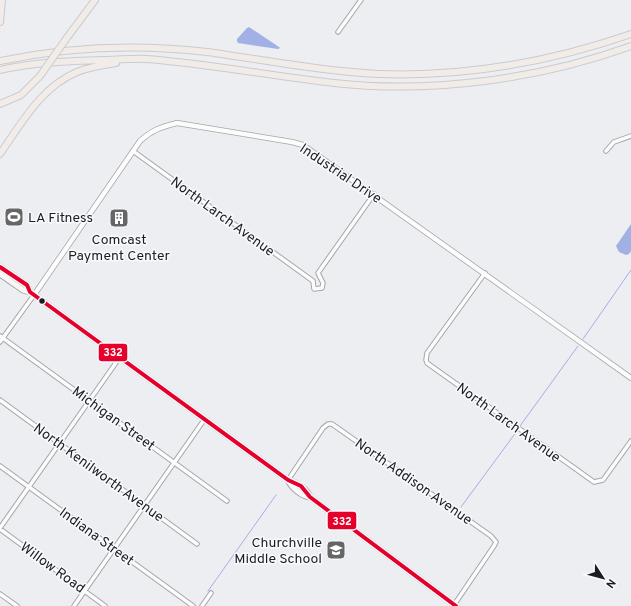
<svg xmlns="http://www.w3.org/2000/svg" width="631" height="606" font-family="Overpass,sans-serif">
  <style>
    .water { fill: #a1b0e5 }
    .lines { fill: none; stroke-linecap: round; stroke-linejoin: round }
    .stream { stroke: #a1b0e5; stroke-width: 1 }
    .minor-casing { stroke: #a6a6a9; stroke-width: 5.5 }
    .tertiary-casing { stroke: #a6a6a9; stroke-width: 6 }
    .secondary-casing { stroke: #a6a6a9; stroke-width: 7 }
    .motorway-casing { stroke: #cbcbce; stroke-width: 8 }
    .minor { stroke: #fcfcfd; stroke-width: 3.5 }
    .tertiary { stroke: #fcfcfd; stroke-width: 4.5 }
    .secondary { stroke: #faf8f7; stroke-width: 5 }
    .motorway { stroke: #f2ece9; stroke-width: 6 }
    .motorway-bridge-casing { stroke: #cbcbce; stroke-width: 8; stroke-linecap: butt }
    .motorway-bridge { stroke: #f2ece9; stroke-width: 6 }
    .bus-1-casing { stroke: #f9faff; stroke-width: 7 }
    .bus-1 { stroke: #e4002b; stroke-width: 4 }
    .bus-dot { fill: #1d1d20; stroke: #f9faff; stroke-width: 1.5 }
    .labels { text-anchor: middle; stroke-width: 3; stroke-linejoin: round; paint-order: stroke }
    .street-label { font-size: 14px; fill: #1d1d20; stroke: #f9faff }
    .poi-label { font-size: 14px; fill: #1d1d20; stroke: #f9faff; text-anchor: start }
    .line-badge { stroke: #f9faff; stroke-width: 1.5 }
    .badge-label { font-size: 11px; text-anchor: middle; font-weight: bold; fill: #fff }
  </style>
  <rect width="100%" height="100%" fill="#edeef1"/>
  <path class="water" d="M 249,27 L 279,47 L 280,48 L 278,49 L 238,43 L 237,41 L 237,39 L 247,28 Z
    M 631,224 L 631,251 L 629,254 L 626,255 L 619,252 L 616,246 Z"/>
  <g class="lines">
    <path class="stream" d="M 583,339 L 631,270
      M 520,426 L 578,346
      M 461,507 L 517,431
      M 208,591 L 276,495"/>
    <defs>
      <path id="minor" d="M 338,32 L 361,0
        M 133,151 L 313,281 L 314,289 L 322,288 L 323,283 L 318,273 L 374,194
        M 606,151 L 614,142 L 631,136
        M 485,273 L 427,353 L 426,360 L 427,363 L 594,482 L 603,480 L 631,441
        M 0,336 L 227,501
        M 0,342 L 34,295
        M 0,400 L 197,544
        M 0,466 L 193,606
        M 288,480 L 323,428 L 328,424 L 332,424 L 491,536 L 496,542 L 494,546 L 454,605
        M 0,528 L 120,357
        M 0,529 L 105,606
        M 0,594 L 17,606
        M 74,606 L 204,420
        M 202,606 L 211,593"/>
      <path id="tertiary" d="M 34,295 L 140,141 C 152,130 161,127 177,123 L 292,142 L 303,145 L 631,378"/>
      <path id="secondary" d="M 0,267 L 27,285 L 30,292 L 288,480 C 297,483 306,488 310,497 L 456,606
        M 0,274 L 23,290 L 30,292
        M 288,480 C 292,488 301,496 310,497"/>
      <path id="motorway" d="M 0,22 L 2,0
        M 66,39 L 95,0
        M 0,61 C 67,47 140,44 207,52 C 265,60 321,71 379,74 C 465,77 550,62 631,34
        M 0,70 C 34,62 70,61 105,60 C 119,60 133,58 147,59 C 210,64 272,76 334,83 C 431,94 540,79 631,46
        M 0,104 L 21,95 L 40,76
        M 0,154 C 21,124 41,87 77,72 C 89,67 103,65 116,63"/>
    </defs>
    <use href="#minor" class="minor-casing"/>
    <use href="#tertiary" class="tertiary-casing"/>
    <use href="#secondary" class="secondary-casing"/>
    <use href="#motorway" class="motorway-casing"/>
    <use href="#minor" class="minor"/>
    <use href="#tertiary" class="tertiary"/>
    <use href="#secondary" class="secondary"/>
    <use href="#motorway" class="motorway"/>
    <defs>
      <path id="motorway-bridge" d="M 40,76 L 66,39"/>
    </defs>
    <use href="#motorway-bridge" class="motorway-bridge-casing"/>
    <use href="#motorway-bridge" class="motorway-bridge"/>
    <defs>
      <path id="bus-1" d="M 0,267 L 27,285 L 30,292 L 288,480 L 301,486 L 310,497 L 456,606"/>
    </defs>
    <use href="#bus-1" class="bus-1-casing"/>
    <use href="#bus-1" class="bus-1"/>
  </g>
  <defs>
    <symbol id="stadium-square" viewBox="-11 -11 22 22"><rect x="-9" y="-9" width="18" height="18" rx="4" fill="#666669" stroke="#f9faff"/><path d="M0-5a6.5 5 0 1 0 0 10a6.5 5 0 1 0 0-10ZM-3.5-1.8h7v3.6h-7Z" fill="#fff"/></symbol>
    <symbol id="building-square" viewBox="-11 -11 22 22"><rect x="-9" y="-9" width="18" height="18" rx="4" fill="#666669" stroke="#f9faff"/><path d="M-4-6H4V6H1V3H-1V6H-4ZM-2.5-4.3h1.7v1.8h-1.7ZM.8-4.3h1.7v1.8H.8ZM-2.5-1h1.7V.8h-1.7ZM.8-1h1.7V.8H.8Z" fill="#fff"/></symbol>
    <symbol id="school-square" viewBox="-11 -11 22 22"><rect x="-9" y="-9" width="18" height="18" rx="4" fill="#666669" stroke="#f9faff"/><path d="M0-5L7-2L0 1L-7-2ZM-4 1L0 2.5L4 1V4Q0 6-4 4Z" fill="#fff"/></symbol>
  </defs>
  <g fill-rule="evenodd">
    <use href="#stadium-square" x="3" y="206" width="22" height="22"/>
    <use href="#building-square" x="108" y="207" width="22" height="22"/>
    <use href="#school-square" x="325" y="539" width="22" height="22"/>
  </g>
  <circle class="bus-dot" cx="42" cy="301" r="3.5"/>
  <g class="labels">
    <g class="street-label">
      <text transform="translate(341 173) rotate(34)" y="5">Industrial Drive</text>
      <text transform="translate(223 216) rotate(36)" y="5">North Larch Avenue</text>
      <text transform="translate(114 418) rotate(36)" y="5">Michigan Street</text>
      <text transform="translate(509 422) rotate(36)" y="5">North Larch Avenue</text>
      <text transform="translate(99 472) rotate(36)" y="5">North Kenilworth Avenue</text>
      <text transform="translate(414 481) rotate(35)" y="5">North Addison Avenue</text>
      <text transform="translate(97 536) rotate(36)" y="5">Indiana Street</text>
      <text transform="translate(53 567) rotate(36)" y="5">Willow Road</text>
    </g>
    <g class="poi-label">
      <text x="28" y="222">LA Fitness</text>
      <text x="119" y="244" text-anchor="middle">Comcast<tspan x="119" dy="16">Payment Center</tspan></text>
      <text x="322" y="547" text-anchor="end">Churchville<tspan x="322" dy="16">Middle School</tspan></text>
    </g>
  </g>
  <g class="line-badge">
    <rect x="98" y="343" width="30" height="19" rx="4" fill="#e4002b"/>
    <rect x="327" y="511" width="30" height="19" rx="4" fill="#e4002b"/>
  </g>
  <g class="badge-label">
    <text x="113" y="356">332</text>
    <text x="342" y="525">332</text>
  </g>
  <g transform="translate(603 578) rotate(126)" stroke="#f9faff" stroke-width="3" paint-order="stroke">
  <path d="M0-3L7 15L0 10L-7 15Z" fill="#1d1d20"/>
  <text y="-6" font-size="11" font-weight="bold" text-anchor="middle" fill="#1d1d20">N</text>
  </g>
</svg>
